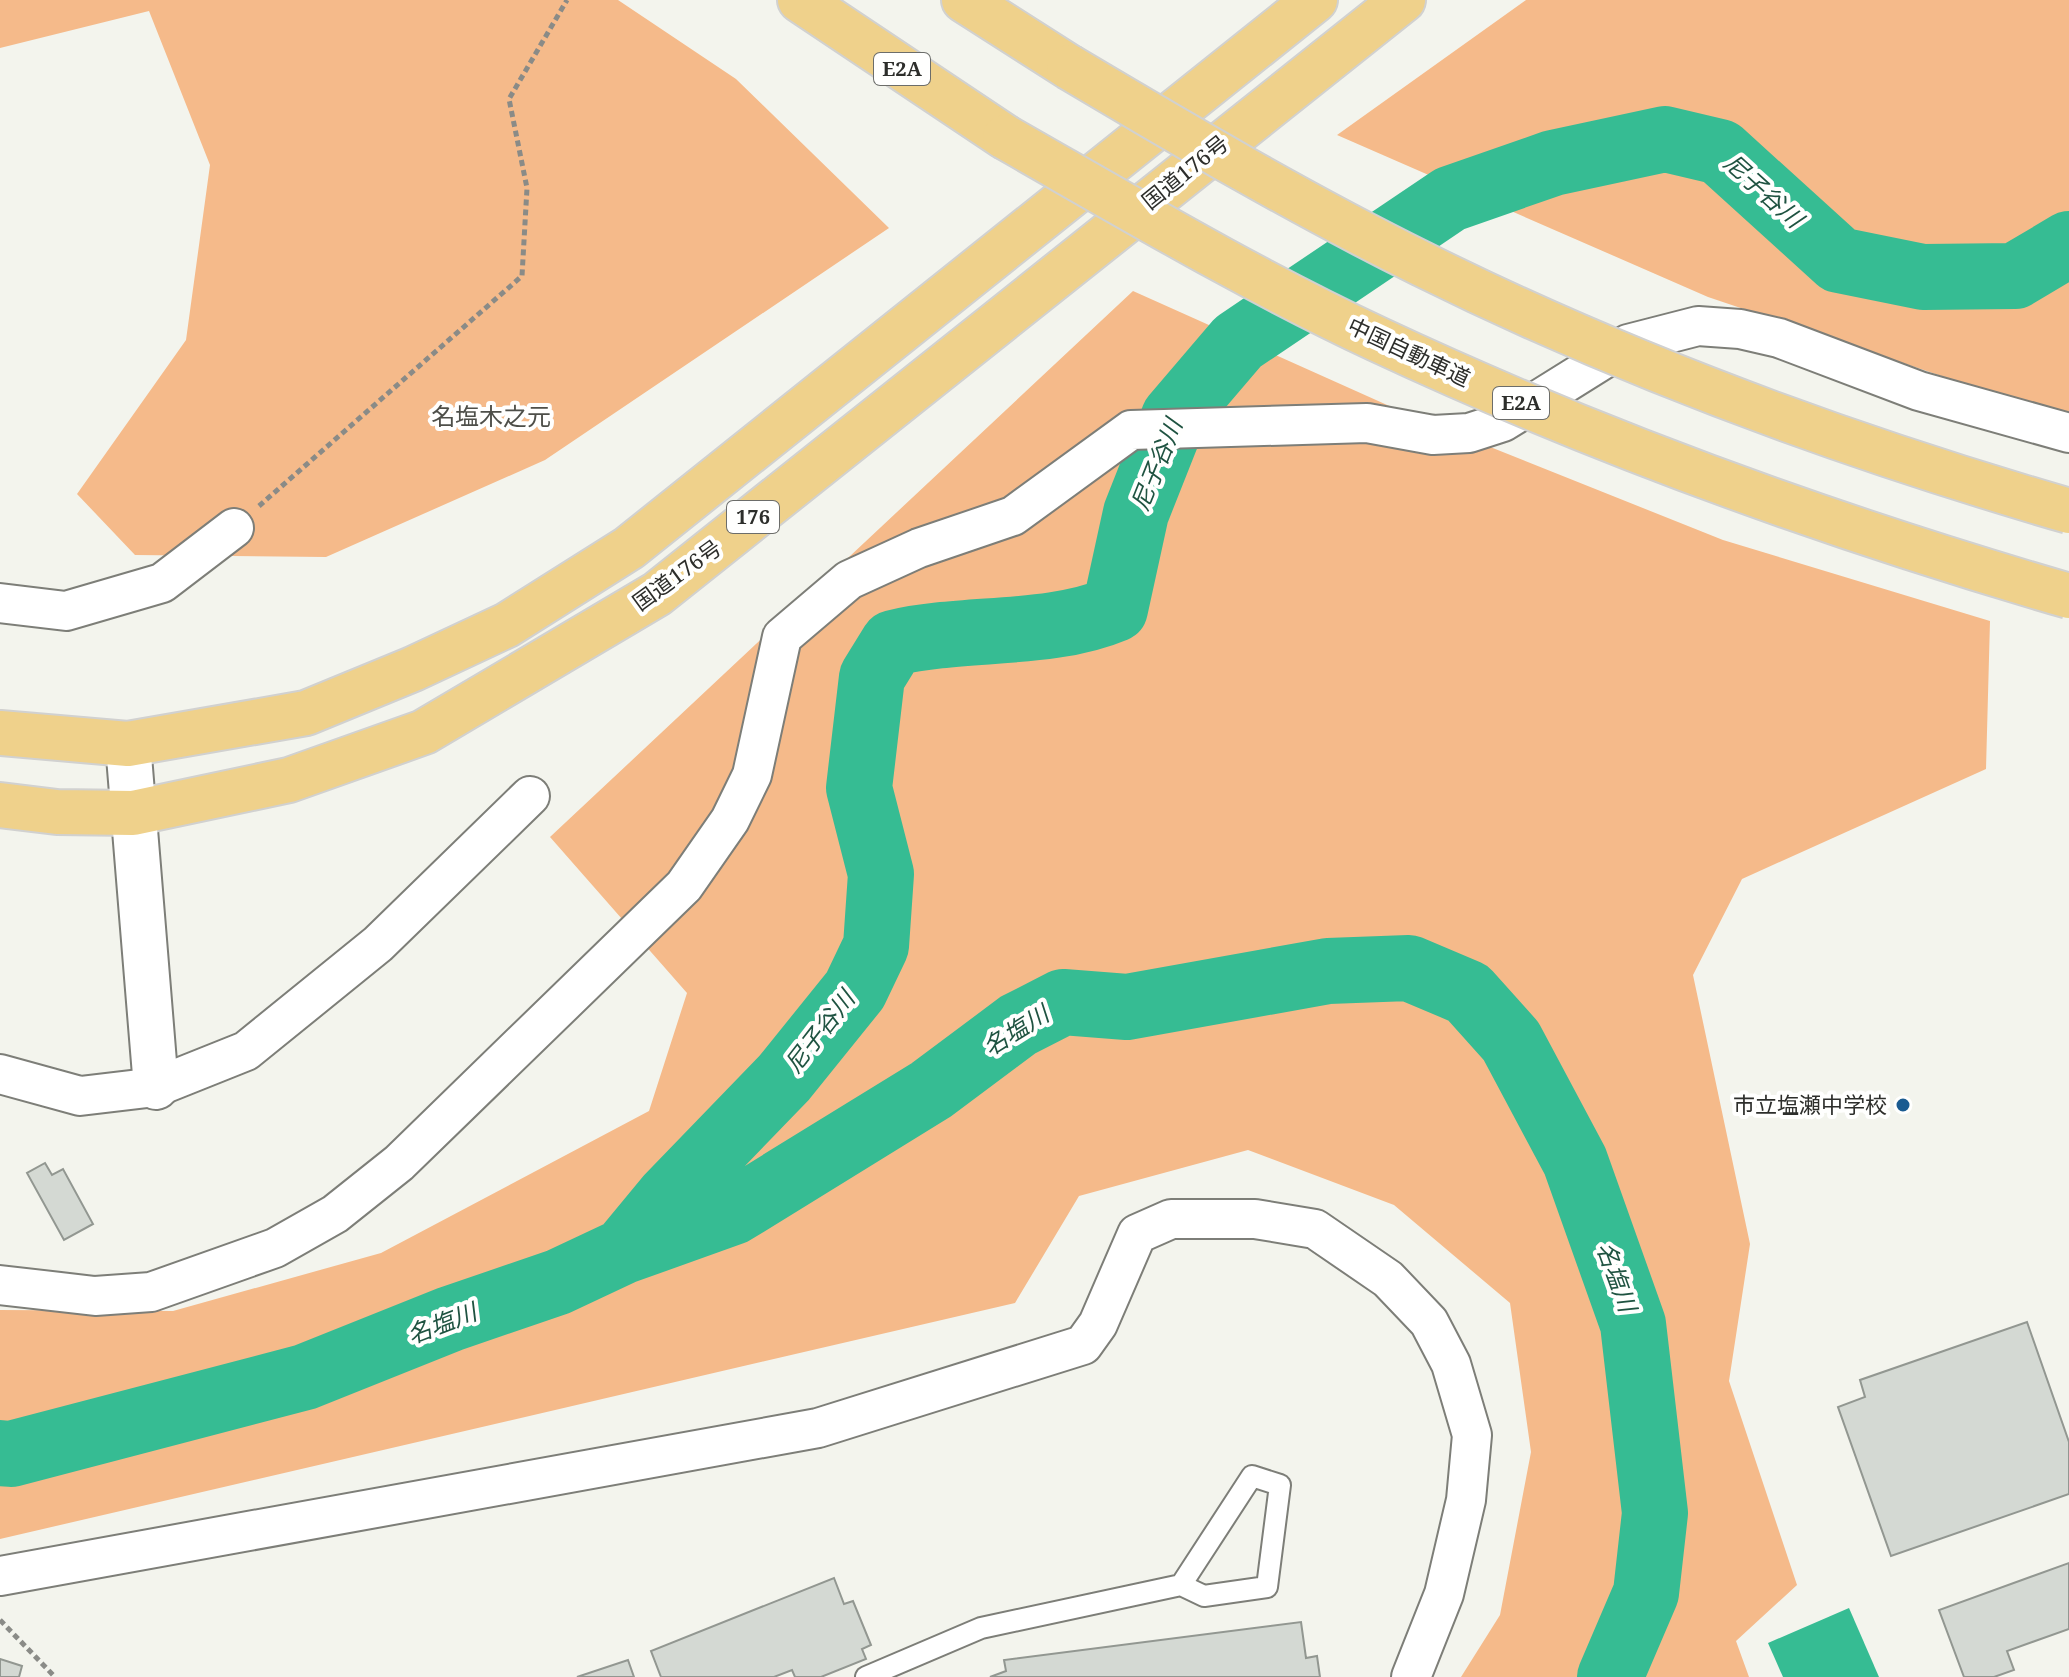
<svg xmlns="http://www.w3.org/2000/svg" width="2069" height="1677" font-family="'Noto Serif','Noto Sans JP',serif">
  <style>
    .green { fill: #f5ba8a }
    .water { fill: #36bc93 }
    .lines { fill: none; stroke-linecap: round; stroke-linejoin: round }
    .river { stroke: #36bc93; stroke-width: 66 }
    .building { fill: #d4d9d3; stroke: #929791; stroke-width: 2 }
    .lane-casing { stroke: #7d7e78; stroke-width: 24 }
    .street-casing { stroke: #7d7e78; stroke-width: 42 }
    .secondary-casing { stroke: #7d7e78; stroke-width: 48 }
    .highway-casing { stroke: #d1d1d0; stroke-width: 48 }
    .path { stroke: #8a8b87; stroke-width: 5; stroke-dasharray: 6 4; stroke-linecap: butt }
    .lane { stroke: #fff; stroke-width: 20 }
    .street { stroke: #fff; stroke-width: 38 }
    .secondary { stroke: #fff; stroke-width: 44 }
    .highway { stroke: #efd18b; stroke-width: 44 }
    .highway-bridge-casing { stroke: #d1d1d0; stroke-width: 48; stroke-linecap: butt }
    .highway-bridge { stroke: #efd18b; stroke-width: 44 }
    .poi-dot { fill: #1a5b90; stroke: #fffffe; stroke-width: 3 }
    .labels { text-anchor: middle; stroke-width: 8; stroke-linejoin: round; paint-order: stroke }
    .shield { fill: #fffffe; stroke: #6c6d6a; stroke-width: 2 }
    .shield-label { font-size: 20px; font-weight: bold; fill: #2d2e2b }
    .street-label { font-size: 22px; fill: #2d2e2b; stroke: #fffffe }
    .poi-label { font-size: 22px; fill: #2d2e2b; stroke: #fffffe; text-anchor: end }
    .water-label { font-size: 24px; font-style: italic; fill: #1f5341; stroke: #fffffe }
    .neighbourhood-label { font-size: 24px; fill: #4e4f49; stroke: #fffffe }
  </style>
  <rect width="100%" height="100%" fill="#f3f4ed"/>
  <path class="green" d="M 0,0 L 618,0 L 736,79 L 889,228 L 545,460 L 326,557 L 135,555 L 77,494 L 186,340 L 210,165 L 149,11 L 0,48 Z
    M 1526,0 L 2069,0 L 2069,419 L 1708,297 L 1337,135 Z
    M 1133,291 L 1405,413 L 1723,540 L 1990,621 L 1986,769 L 1742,879 L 1693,975 L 1750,1244 L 1729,1381 L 1797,1585 L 1736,1641 L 1749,1677 L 1461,1677 L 1500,1615 L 1531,1452 L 1510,1303 L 1394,1205 L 1248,1150 L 1079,1196 L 1015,1303 L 0,1539 L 0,1310 L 173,1311 L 381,1253 L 649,1111 L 687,993 L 550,837 Z"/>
  <path class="water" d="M 1849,1608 L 1879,1677 L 1783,1677 L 1768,1643 Z"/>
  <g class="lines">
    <path class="river" d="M 625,1250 L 668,1198 L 784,1078 L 855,990 L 876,946 L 881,874 L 859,788 L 872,677 L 893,643 C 964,626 1049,637 1115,609 L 1136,513 L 1174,417 L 1238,342 L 1450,199 L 1553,163 L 1665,139 L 1720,152 L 1839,260 L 1923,277 L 2015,276 L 2069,244
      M 0,1453 L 11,1454 L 305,1377 L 450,1319 L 558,1282 L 624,1251 L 733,1212 L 931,1090 L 1018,1025 L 1063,1002 L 1127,1007 L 1328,971 L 1409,968 L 1468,993 L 1511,1041 L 1575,1161 L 1633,1324 L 1655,1513 L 1646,1593 L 1610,1677"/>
  </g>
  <path class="building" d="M 45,1163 L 52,1175 L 63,1169 L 93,1224 L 64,1240 L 27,1173 Z
    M 2027,1322 L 2069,1442 L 2069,1494 L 1891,1556 L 1838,1407 L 1865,1397 L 1860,1380 Z
    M 2069,1563 L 2069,1629 L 2007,1651 L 2014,1670 L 1994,1677 L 1964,1677 L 1939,1610 Z
    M 834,1578 L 844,1604 L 853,1601 L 871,1645 L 862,1649 L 866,1659 L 821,1677 L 795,1677 L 792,1670 L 774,1677 L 661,1677 L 651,1651 Z
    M 1301,1622 L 1306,1658 L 1317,1656 L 1320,1677 L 990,1677 L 1006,1671 L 1004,1660 Z
    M 0,1659 L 22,1666 L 19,1677 L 0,1677 Z
    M 628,1660 L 634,1677 L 577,1677 Z"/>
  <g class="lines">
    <defs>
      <path id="lane" d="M 866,1677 L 981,1628 L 1181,1585 L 1204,1596 L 1267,1587 L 1280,1485 L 1252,1476 L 1181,1585"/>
      <path id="street" d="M 0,603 L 66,611 L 162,583 L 234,528
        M 0,1074 L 80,1096 L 156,1087 L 246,1051 L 378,944 L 530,796
        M 0,1285 L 95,1296 L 151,1292 L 275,1248 L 335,1214 L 399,1163 L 684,886 L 730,820 L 752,775 L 782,637 L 849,580 L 919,548 L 1013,516 L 1131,430 L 1367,423 L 1433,435 L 1469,433 L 1503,422 L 1628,344 L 1698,326 L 1740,329 L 1779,338 L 1919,391 L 2069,433
        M 0,1576 L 818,1428 L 1083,1345 L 1098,1324 L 1137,1234 L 1171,1219 L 1255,1219 L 1315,1229 L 1388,1279 L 1429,1322 L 1451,1364 L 1472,1435 L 1466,1500 L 1444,1594 L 1411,1677"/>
      <path id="secondary" d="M 128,744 L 156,1087"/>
      <path id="highway" d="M 800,0 L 1005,137
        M 964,0 L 1069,67
        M 0,733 L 128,744 L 306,713 L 413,669 L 507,625 L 629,548 L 1315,0
        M 0,805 L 57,812 L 133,813 L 289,780 L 424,732 L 657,594 L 1403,0"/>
    </defs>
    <use href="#lane" class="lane-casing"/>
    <use href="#street" class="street-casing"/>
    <use href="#secondary" class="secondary-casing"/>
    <use href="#highway" class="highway-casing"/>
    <path class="path" d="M 259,506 L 522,276 L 527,188 L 509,99 L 567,0
      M 0,1620 L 55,1677"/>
    <use href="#lane" class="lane"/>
    <use href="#street" class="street"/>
    <use href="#secondary" class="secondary"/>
    <use href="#highway" class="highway"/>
    <defs>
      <path id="highway-bridge" d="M 1069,67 C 1185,136 1301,204 1422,264 C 1627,366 1849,447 2069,511
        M 1005,137 C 1128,207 1249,279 1377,339 C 1601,444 1832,527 2069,596"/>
    </defs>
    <use href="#highway-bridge" class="highway-bridge-casing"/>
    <use href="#highway-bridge" class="highway-bridge"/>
  </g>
  <circle class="poi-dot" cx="1903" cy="1105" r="8"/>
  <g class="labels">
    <g class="shield">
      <rect x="874" y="53" width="56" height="32" rx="6"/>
      <rect x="1493" y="387" width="56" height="32" rx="6"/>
      <rect x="727" y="501" width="52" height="32" rx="6"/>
    </g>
    <g class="shield-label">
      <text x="902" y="76">E2A</text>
      <text x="1521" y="410">E2A</text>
      <text x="753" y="524">176</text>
    </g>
    <g class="street-label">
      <text transform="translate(1185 172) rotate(-39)" y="8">国道176号</text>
      <text transform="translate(1409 352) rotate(25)" y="8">中国自動車道</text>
      <text transform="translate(677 575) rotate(-36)" y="8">国道176号</text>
    </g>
    <g class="poi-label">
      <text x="1887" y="1113">市立塩瀬中学校</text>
    </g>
    <g class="water-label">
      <text transform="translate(1763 191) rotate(42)" y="8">尼子谷川</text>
      <text transform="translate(1157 465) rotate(-68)" y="8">尼子谷川</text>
      <text transform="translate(1016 1031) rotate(-32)" y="8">名塩川</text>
      <text transform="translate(820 1032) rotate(-52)" y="8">尼子谷川</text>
      <text transform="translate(1616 1277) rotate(70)" y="8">名塩川</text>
      <text transform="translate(442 1324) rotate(-21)" y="8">名塩川</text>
    </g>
    <g class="neighbourhood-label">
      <text x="491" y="425">名塩木之元</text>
    </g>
  </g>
</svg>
